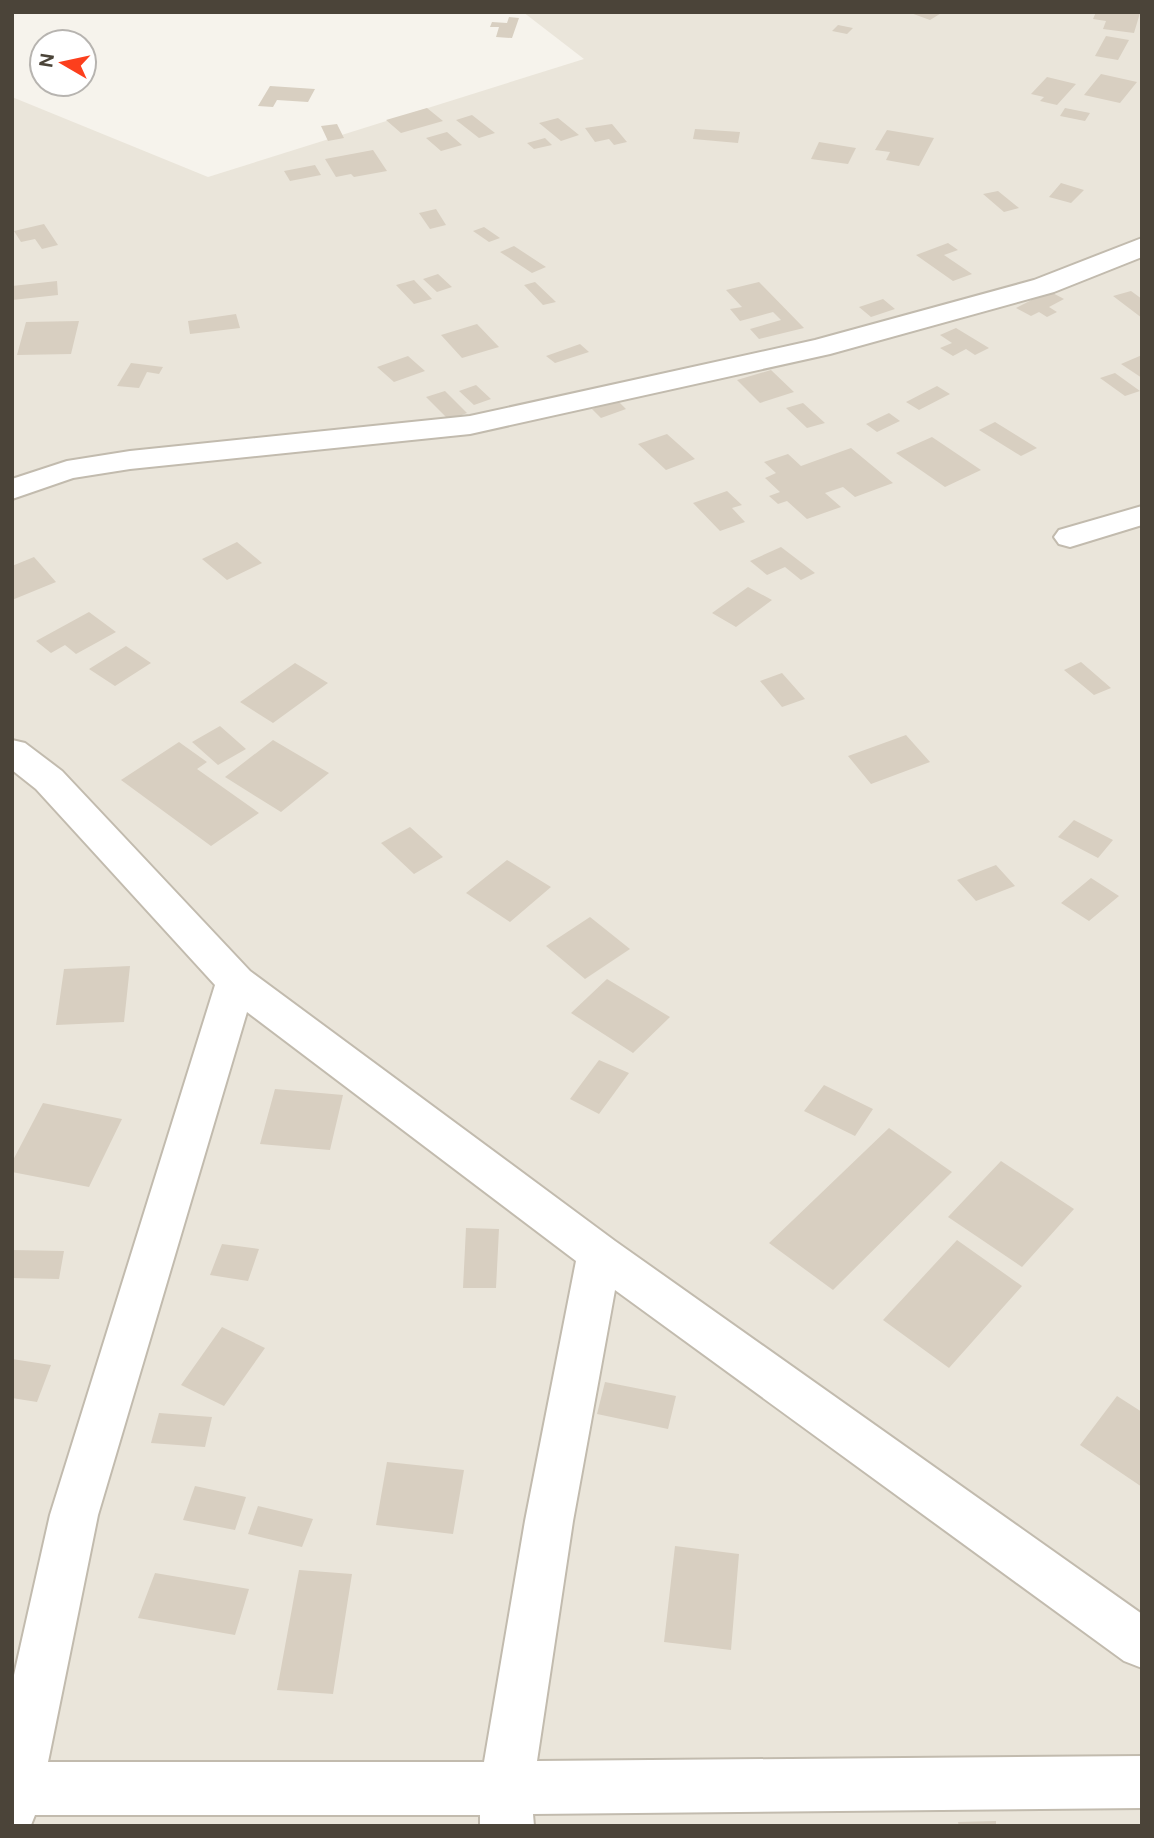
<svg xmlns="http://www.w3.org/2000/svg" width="1154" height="1838" font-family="'DM Sans',sans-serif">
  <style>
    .residential { fill: #eae5da }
    .building { fill: #d8cfc1 }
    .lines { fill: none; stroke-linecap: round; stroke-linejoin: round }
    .minor-casing { stroke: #c2bbae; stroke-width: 4 }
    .minor { fill: #fff; fill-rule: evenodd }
  </style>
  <rect width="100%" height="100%" fill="#f6f3ec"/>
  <path class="residential" d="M 523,12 L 1142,12 L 1142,1826 L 12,1826 L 12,97 L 208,177 L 584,59 Z"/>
  <path class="building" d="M 908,12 L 943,12 L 930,20 Z
    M 1096,12 L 1108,13 L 1140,13 L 1134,33 L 1103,29 L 1106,21 L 1093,19 Z
    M 509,17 L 519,18 L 512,38 L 496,37 L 499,27 L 490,27 L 492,22 L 507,23 Z
    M 838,25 L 853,28 L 847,34 L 832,31 Z
    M 1106,36 L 1129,40 L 1118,60 L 1095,56 Z
    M 1101,74 L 1137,82 L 1120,103 L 1084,95 Z
    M 1047,77 L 1076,84 L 1057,105 L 1040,101 L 1044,97 L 1031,94 Z
    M 270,86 L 315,89 L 308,102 L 277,100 L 273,107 L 258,106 Z
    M 427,108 L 443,121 L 401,133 L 386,120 Z
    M 1065,108 L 1090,113 L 1085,121 L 1060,116 Z
    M 472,115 L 495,133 L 479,138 L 456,120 Z
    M 558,118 L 579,135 L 561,141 L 539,123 Z
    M 337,124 L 344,138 L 328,141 L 321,126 Z
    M 612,124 L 627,142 L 614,145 L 609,139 L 595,142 L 585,128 Z
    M 695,129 L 740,132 L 738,143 L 693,139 Z
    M 887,130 L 934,138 L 919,166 L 886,160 L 890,152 L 875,150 Z
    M 447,132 L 462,145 L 441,151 L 426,138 Z
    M 545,138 L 552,145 L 534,149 L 527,143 Z
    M 819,142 L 856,148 L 848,164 L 811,159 Z
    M 373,150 L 387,171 L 354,177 L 351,174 L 336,177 L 325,159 Z
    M 315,165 L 321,175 L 290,181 L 284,171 Z
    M 1061,183 L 1084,190 L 1071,203 L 1049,197 Z
    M 998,191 L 1019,208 L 1004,212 L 983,194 Z
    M 436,209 L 446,225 L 430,229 L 419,213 Z
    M 44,224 L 58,245 L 42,249 L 35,239 L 21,242 L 14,231 Z
    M 484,227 L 500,238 L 489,242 L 473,231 Z
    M 948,243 L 958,250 L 944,255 L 972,274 L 953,281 L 916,255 Z
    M 514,246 L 546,267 L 532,273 L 500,252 Z
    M 438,274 L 452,287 L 437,292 L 423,279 Z
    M 414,280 L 432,299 L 414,304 L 396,285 Z
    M 57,281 L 58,295 L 12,300 L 12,286 Z
    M 535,282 L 556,302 L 543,305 L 524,285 Z
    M 759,282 L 804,328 L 759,339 L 750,329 L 781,320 L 773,312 L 740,321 L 730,309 L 742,307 L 726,290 Z
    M 1049,291 L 1064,299 L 1049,307 L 1057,312 L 1047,317 L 1039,312 L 1031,316 L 1016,308 Z
    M 1131,291 L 1142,299 L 1142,318 L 1113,296 Z
    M 883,299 L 895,309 L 871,317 L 859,307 Z
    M 236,314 L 240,328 L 190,334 L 188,321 Z
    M 79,321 L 71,354 L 17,355 L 26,322 Z
    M 477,324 L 499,347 L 462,358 L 441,335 Z
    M 956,328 L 989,348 L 975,355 L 966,349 L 953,356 L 940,348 L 952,343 L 940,335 Z
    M 580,344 L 589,352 L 555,363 L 546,356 Z
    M 1142,355 L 1142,378 L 1121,364 Z
    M 408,356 L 425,371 L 394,382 L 377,367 Z
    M 131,363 L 163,367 L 159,374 L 147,372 L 139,388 L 117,386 Z
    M 771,370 L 794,392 L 760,403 L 737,380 Z
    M 1115,373 L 1140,391 L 1125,396 L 1100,378 Z
    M 476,385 L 491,399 L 474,405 L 459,391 Z
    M 937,386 L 950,394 L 919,410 L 906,402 Z
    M 445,391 L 467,413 L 449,420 L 426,397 Z
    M 617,400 L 626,409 L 601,418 L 592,409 Z
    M 803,403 L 825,423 L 807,428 L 786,408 Z
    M 889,413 L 900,421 L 877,432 L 866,424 Z
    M 995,422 L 1037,448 L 1021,456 L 979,430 Z
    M 667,434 L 695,459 L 666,470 L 638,444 Z
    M 932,437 L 981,470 L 945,487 L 896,453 Z
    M 851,448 L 893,483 L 855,497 L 843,487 L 825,493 L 841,507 L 807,519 L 787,501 L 778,504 L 769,496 L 780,492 L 765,478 L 776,473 L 764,462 L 788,454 L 801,466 Z
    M 727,491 L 742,505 L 732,508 L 745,522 L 720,531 L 693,503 Z
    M 237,542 L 262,563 L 227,580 L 202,559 Z
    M 781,547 L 815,573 L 801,580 L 785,567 L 767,575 L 750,561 Z
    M 34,557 L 56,582 L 12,600 L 12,566 Z
    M 748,587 L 772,600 L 736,627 L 712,613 Z
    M 89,612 L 116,632 L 76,654 L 65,645 L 51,653 L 36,641 Z
    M 126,646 L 151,663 L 115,686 L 89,669 Z
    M 1081,662 L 1111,688 L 1094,695 L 1064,670 Z
    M 295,663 L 328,683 L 273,723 L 240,702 Z
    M 782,673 L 805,699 L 782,707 L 760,681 Z
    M 220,726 L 246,749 L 218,765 L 192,742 Z
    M 906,735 L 930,762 L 871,784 L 848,756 Z
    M 273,740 L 329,773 L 281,812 L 225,777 Z
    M 179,742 L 207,762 L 197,769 L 259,813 L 211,846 L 121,780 Z
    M 1074,820 L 1113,840 L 1098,858 L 1058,837 Z
    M 410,827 L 443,857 L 414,874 L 381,843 Z
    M 507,860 L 551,887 L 510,922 L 466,893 Z
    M 996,865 L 1015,886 L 976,901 L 957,880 Z
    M 1091,878 L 1119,896 L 1089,921 L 1061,903 Z
    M 590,917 L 630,949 L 585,979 L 546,946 Z
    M 130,966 L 124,1022 L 56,1025 L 64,969 Z
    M 607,979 L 670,1017 L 633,1053 L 571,1013 Z
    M 599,1060 L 629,1073 L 599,1114 L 570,1099 Z
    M 824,1085 L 873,1109 L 855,1136 L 804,1111 Z
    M 275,1089 L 343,1095 L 330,1150 L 260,1144 Z
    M 43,1103 L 122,1119 L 89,1187 L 12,1172 L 12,1162 Z
    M 889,1128 L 952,1172 L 833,1290 L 769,1243 Z
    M 1001,1161 L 1074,1209 L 1022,1267 L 948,1217 Z
    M 466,1228 L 499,1229 L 496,1288 L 463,1288 Z
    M 957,1240 L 1022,1286 L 949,1368 L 883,1320 Z
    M 222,1244 L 259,1249 L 248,1281 L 210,1275 Z
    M 12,1250 L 64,1251 L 59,1279 L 12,1278 Z
    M 222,1327 L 265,1348 L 224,1406 L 181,1385 Z
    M 12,1359 L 51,1365 L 37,1402 L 12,1398 Z
    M 605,1382 L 676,1396 L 668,1429 L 597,1414 Z
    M 1117,1396 L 1142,1412 L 1142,1487 L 1080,1445 Z
    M 159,1413 L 212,1417 L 205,1447 L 151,1443 Z
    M 387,1462 L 464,1470 L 453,1534 L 376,1525 Z
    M 195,1486 L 246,1497 L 235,1530 L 183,1520 Z
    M 258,1506 L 313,1519 L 302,1547 L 248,1534 Z
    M 675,1546 L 739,1554 L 731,1650 L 664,1642 Z
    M 299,1570 L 352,1574 L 333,1694 L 277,1690 Z
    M 155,1573 L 249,1589 L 235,1635 L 138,1618 Z
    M 996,1821 L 996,1826 L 959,1826 L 958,1822 Z"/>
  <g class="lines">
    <defs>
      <path id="minor" d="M 1142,238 L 1142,257 L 1054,292 L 830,354 L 470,434 L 130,469 L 73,478 L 12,499 L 12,479 L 67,461 L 130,451 L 470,416 L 815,340 L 1034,280 Z
        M 1142,506 L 1142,525 L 1070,547 L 1059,544 L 1054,537 L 1059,530 Z
        M 12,740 L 25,743 L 62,771 L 250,971 L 615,1241 L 1142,1614 L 1142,1668 L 1124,1661 L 615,1290 L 573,1521 L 537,1761 L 1142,1756 L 1142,1808 L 533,1814 L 534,1826 L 480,1826 L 480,1815 L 35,1815 L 31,1825 L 12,1826 L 12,1684 L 50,1515 L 215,985 L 36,789 L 12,770 ZM 247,1012 L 576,1261 L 525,1521 L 484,1762 L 48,1762 L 98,1515 Z"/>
    </defs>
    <use href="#minor" class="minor-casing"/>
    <use href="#minor" class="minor"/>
  </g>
  <rect width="1154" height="1838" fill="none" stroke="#4b4439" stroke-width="28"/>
  <g transform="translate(63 63) rotate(279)"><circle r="33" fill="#ffffff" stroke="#b7b4b0" stroke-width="2"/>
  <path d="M0-5L12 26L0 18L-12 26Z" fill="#fc3f1d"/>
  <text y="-10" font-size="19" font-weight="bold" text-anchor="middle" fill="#4b4439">N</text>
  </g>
</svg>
